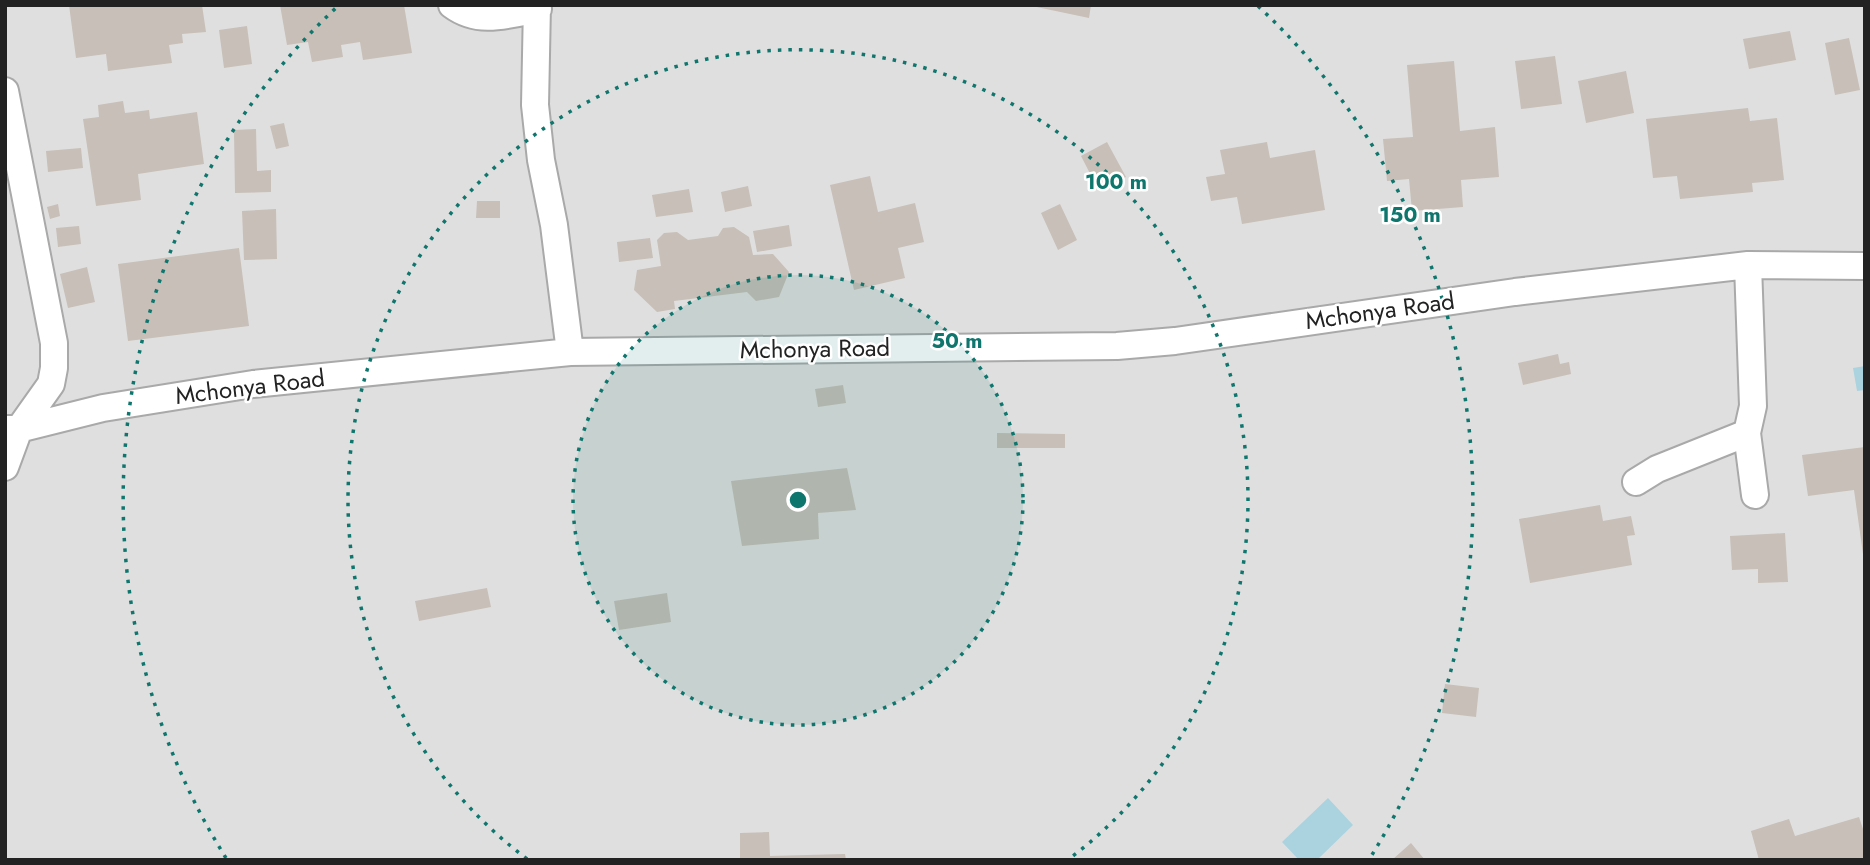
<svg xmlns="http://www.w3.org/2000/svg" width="1870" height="865" font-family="Jost,sans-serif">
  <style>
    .residential { fill: #e0dfdf }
    .water { fill: #aad3df }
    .building { fill: #c7bfb8 }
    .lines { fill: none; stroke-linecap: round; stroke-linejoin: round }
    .street-casing { stroke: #a9a9a9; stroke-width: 30 }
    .street { stroke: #fff; stroke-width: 26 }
    .ring { fill: none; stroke: #0f766e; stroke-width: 3.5; stroke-dasharray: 3.5 7 }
    .labels { text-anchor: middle; stroke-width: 5; stroke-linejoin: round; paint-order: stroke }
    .street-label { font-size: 24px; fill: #222; stroke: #fff }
    .centre { fill: #0f766e; stroke: #fff; stroke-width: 3.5 }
    .ring-label { font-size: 21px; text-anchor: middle; font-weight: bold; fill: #0f766e; stroke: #fff; stroke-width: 5; stroke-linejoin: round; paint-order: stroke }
  </style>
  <rect width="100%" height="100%" fill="#f2efe9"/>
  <path class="residential" d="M 5,5 L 1865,5 L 1865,860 L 5,860 Z"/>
  <path class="water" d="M 1865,366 L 1865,390 L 1857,391 L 1853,368 Z
    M 1328,798 L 1353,825 L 1317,860 L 1299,860 L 1282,842 Z"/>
  <path class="building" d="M 69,5 L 202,5 L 206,32 L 182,34 L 183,43 L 169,45 L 172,63 L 108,71 L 106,54 L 76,58 Z
    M 280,5 L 404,5 L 412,53 L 363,60 L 360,42 L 341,45 L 343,57 L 312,62 L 308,42 L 287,45 Z
    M 1027,5 L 1091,5 L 1089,18 Z
    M 247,26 L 252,64 L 224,68 L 219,30 Z
    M 1790,31 L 1796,60 L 1749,69 L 1743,39 Z
    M 1849,38 L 1860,90 L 1835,95 L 1825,43 Z
    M 1555,56 L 1562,104 L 1521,109 L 1515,61 Z
    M 1454,61 L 1460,131 L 1495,127 L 1499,177 L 1461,180 L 1463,207 L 1412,211 L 1409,179 L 1387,181 L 1383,139 L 1413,137 L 1407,65 Z
    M 1626,71 L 1634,113 L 1586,123 L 1578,81 Z
    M 123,101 L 125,113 L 149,110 L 150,119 L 197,112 L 204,164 L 138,174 L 141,200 L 96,206 L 83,119 L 99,117 L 98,105 Z
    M 1748,108 L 1750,121 L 1777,118 L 1784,180 L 1752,183 L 1753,192 L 1680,199 L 1677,176 L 1653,178 L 1646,119 Z
    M 284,123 L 289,146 L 276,149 L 270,126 Z
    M 256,129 L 257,171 L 271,170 L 271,192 L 235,193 L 234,130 Z
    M 1107,142 L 1126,177 L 1099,191 L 1081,156 Z
    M 1267,142 L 1270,158 L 1315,150 L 1325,210 L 1242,224 L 1237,197 L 1211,201 L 1206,177 L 1225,174 L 1220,150 Z
    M 81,148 L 83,168 L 48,172 L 46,151 Z
    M 870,176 L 878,212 L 915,203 L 924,242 L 898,248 L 905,278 L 854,290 L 830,185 Z
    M 748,186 L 752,206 L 725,212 L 721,192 Z
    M 689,189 L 693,212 L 656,217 L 652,195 Z
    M 477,201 L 500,201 L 500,218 L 476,218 Z
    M 58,204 L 60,216 L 50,219 L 47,207 Z
    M 1060,204 L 1077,240 L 1058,250 L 1041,213 Z
    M 276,209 L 277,259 L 244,260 L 242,211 Z
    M 789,225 L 792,246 L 757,252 L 753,231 Z
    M 79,226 L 81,244 L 58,247 L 56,228 Z
    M 734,227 L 749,237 L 753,255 L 773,254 L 789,272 L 779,297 L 756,301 L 747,292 L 674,301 L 675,309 L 657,312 L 634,290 L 637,270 L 661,266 L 657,240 L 664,233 L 677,232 L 688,240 L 718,236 L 723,228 Z
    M 650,238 L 653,258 L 619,262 L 617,242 Z
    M 239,248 L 249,326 L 128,341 L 118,264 Z
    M 87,267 L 95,302 L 68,308 L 60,274 Z
    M 1558,354 L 1560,364 L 1569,362 L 1571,374 L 1523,385 L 1518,363 Z
    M 843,385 L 846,403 L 818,407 L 815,389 Z
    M 997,433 L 1065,434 L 1065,448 L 997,448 Z
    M 1865,447 L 1865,554 L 1863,554 L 1854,490 L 1808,496 L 1802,455 Z
    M 847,468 L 856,510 L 818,513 L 819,539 L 742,546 L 731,481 Z
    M 1600,505 L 1603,521 L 1631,516 L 1635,535 L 1627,536 L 1632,565 L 1530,583 L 1519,519 Z
    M 1785,533 L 1788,582 L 1758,583 L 1758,569 L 1732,570 L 1730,536 Z
    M 487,588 L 491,607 L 419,621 L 415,601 Z
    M 667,593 L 671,622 L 619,630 L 614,601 Z
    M 1445,684 L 1479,688 L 1476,717 L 1442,713 Z
    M 1859,817 L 1865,835 L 1865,860 L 1759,860 L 1751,831 L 1789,819 L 1795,836 Z
    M 769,832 L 770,856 L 845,854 L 846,860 L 740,860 L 740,833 Z
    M 1411,843 L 1425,860 L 1392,860 Z"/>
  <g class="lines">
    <defs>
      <path id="street" d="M 452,5 C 479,25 507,15 538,9
        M 537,5 L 535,105 L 541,160 L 554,225 L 570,352
        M 5,91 L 54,343 L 54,368 L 51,384 L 19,429 L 5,467
        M 1748,265 L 1753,406 L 1747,433 L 1755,495
        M 5,429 L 19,429 L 103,408 L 253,384 L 570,352 L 1117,346 L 1175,341 L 1515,292 L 1748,265 L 1865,266
        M 1636,482 L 1657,469 L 1747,433"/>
    </defs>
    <use href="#street" class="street-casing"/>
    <use href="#street" class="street"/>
  </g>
  <circle cx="798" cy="500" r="225" fill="#0f766e" fill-opacity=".12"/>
  <g class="ring">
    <circle cx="798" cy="500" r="225"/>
    <path d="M527 859A450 450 0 1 1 1069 859"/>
    <path d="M226 858A675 675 0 0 1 338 6M1258 6A675 675 0 0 1 1370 858"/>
  </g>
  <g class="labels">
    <g class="street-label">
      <text transform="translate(1380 311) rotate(-8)" y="8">Mchonya Road</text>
      <text transform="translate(815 349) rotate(-1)" y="8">Mchonya Road</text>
      <text transform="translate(250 387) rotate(-7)" y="8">Mchonya Road</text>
    </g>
  </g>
  <circle cx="798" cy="500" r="10" class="centre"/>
  <g class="ring-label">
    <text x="1116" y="189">100 m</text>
    <text x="1410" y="222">150 m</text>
    <text x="957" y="348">50 m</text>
  </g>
  <rect width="1870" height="865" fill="none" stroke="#222222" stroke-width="14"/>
</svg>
